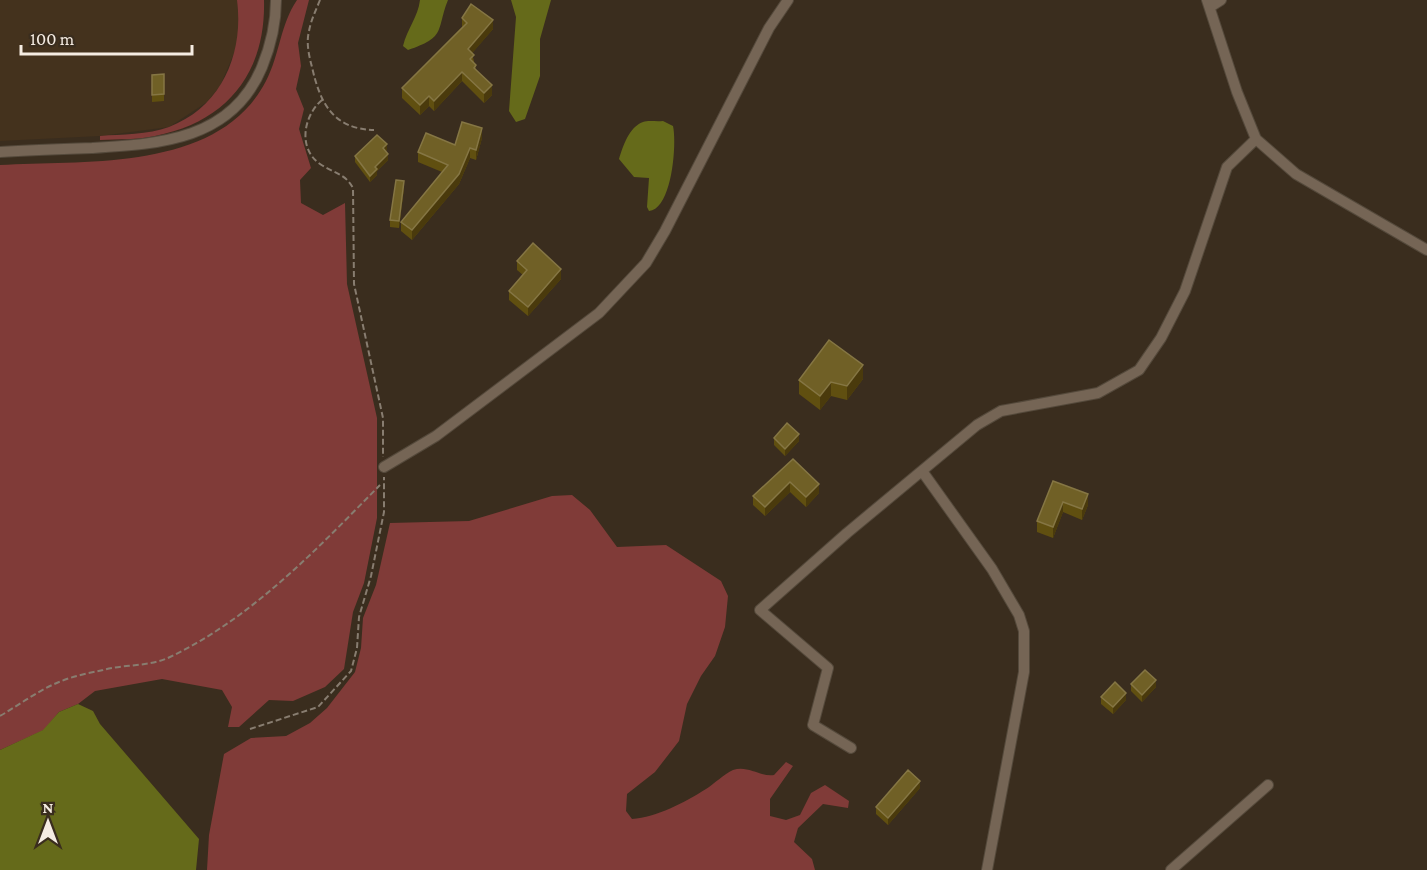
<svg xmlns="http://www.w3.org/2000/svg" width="1427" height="870" font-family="'Crimson Pro',serif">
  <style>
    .built { fill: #44321d }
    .green { fill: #803b38 }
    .water { fill: #656a1a }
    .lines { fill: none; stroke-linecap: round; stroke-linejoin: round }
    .minor-casing { stroke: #54493b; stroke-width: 12 }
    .path { stroke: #887d70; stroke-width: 2; stroke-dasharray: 6 3; stroke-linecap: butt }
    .minor { stroke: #756555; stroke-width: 10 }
    .wall { fill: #604f10 }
    .shaded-wall { fill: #4a3a0c }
    .building { fill: #706026; stroke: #857644; stroke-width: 1.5 }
  </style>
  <rect width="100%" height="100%" fill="#3a2d1e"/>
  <path class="built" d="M 0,0 L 237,0 L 240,23 L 238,44 L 220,86 L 207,102 L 169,127 L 100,136 L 0,141 Z"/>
  <path class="green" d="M 237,0 L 264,0 C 266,73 227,122 155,136 C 137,140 118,139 100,140 L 100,136 C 122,134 148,135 169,127 C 222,107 244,53 237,0 Z
    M 297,0 L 309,0 L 298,43 L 301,66 L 296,89 L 304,109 L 299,129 L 311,168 L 300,180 L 301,203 L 323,215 L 345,203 L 347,284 L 377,418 L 377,518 L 364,583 L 353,612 L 344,669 L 325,687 L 293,701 L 269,700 L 239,727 L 228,727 L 232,707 L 222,690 L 162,679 L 95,691 L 78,704 L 59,712 L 44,730 L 0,750 L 0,165 C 87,160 219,172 266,81 C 280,54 280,25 297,0 Z
    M 572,495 L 590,510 L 617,547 L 666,545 L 721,581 L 728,596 L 725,627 L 715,656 L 701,676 L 687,704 L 679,741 L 655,772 L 627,794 L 626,811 L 632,819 C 657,817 684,803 706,789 C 714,784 724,774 733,770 C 748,765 760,777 774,775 L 786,762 L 793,766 L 770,799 L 770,816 L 786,820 L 800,815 L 811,793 L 825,785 L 849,801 L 848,808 L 823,804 L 798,828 L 794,842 L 812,859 L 815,870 L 207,870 L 209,835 L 224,754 L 251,738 L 286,736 L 310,723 L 327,708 L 355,672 L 361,648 L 363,618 L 376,585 L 390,523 L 469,521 L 552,496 Z"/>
  <path class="water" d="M 420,0 L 448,0 C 436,30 447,37 408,50 L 403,46 C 407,29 418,17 420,0 Z
    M 511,0 L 551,0 L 540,39 L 540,76 L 525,119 L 516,122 L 509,111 L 516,17 Z
    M 663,121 L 673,126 C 677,144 672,209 649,211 L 647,207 L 649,178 L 634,177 L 619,159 C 623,146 629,127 643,122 C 649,120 656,122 663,121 Z
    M 78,704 L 93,711 L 100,724 L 199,839 L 196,870 L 0,870 L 0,750 L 43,730 L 59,712 Z"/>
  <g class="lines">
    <defs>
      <path id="minor" d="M 1207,0 L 1237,92 L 1256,139 L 1296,174 L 1427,250
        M 1210,7 L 1221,0
        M 0,152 C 31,150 61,149 92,148 C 160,144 232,140 262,67 C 271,45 276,24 276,0
        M 384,467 L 436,436 L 599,313 L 646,263 L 665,231 L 769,28 L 788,0
        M 922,471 L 992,569 L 1019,615 L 1024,631 L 1024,672 L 987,870
        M 851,748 L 813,725 L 828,668 L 760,610 L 847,533 L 977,425 L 1001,411 L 1098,393 L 1139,370 L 1161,338 L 1185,291 L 1227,167 L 1256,139
        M 1171,870 L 1268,785"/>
    </defs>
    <use href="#minor" class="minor-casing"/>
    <path class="path" d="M 320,0 C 316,10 311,20 309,31 C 306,43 309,56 312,67 C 320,103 333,129 374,130
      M 322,100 C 304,115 297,148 320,164 C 333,173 345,173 353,188 L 354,284 L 383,418 L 383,457
      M 0,716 C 19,705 39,690 59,682 C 73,676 89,673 103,670 C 125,664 149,667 170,657 C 252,618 317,549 380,485
      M 250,729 L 318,707 L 351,671 L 357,648 L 359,617 L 371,576 L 384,512 L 384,477"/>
    <use href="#minor" class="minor"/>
  </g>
  <path class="wall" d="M 462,18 L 493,29 L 472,53 L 476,70 L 492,95 L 484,103 L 462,81 L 434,111 L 429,106 L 420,115 L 402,98 L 402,88 L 462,27 Z
    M 164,74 L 164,101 L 152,102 L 152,75 Z
    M 482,138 L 476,160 L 470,158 L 459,184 L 412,240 L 401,231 L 401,222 L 442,172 L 418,162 L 418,152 L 455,145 Z
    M 387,150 L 385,151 L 388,160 L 377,171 L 377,175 L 370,182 L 355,162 L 355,156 Z
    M 404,188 L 399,228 L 390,227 L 390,220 Z
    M 517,261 L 561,279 L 528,316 L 509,300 L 509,291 L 523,275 L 517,270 Z
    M 863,379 L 847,400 L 831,396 L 820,410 L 799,394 L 799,380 Z
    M 774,438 L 799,441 L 785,456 L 774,445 Z
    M 793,459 L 819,493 L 806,507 L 790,492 L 765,516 L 753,505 L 753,496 Z
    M 1053,481 L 1088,505 L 1082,520 L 1063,512 L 1053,538 L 1037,532 L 1037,521 Z
    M 1131,684 L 1156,687 L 1142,702 L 1131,691 Z
    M 1101,697 L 1126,700 L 1113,714 L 1101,704 Z
    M 920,788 L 888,825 L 876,814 L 876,807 Z"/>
  <path class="shaded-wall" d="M 493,20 L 493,29 L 468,58 L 468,49 Z
    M 462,72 L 462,81 L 434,111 L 434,101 Z
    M 492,85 L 492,95 L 484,103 L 484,93 Z
    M 429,96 L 429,106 L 420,115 L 420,105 Z
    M 482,128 L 482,138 L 476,160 L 476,150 Z
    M 387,144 L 387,150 L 383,154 L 383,148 Z
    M 470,148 L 470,158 L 459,184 L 412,240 L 412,230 Z
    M 388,154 L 388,160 L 377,171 L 377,175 L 370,182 L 370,176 L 375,167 Z
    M 404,181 L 404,188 L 399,228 L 399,221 Z
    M 561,269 L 561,279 L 528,316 L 528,307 Z
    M 863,365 L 863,379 L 847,400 L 847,386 Z
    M 831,382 L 831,396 L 820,410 L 820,396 Z
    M 799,434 L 799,441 L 785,456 L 785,449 Z
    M 790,482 L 790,492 L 765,516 L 765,507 Z
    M 819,484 L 819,493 L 806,507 L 806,497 Z
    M 1088,494 L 1088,505 L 1082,520 L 1082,509 Z
    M 1063,502 L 1063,512 L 1053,538 L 1053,527 Z
    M 1156,680 L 1156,687 L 1142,702 L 1142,695 Z
    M 1126,693 L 1126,700 L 1113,714 L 1113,707 Z
    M 920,781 L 920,788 L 888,825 L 888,818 Z"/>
  <path class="building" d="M 471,4 L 493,20 L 468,49 L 474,55 L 470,59 L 476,65 L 474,68 L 492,85 L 484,93 L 462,72 L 434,101 L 429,96 L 420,105 L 402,88 L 467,23 L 462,18 Z
    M 164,74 L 164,94 L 152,95 L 152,75 Z
    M 462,122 L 482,128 L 476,150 L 470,148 L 459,174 L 412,230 L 401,222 L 448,165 L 418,152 L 426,133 L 455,145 Z
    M 377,135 L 387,144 L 383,148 L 388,154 L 375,167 L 377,169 L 370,176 L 355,156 Z
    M 396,180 L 404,181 L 399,221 L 390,220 Z
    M 533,243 L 561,269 L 528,307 L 509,291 L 527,270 L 517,261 Z
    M 829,340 L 863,365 L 847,386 L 831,382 L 820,396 L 799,380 Z
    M 787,423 L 799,434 L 785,449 L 774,438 Z
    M 793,459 L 819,484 L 806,497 L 790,482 L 765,507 L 753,496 Z
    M 1053,481 L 1088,494 L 1082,509 L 1063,502 L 1053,527 L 1037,521 Z
    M 1145,670 L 1156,680 L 1142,695 L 1131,684 Z
    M 1115,682 L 1126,693 L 1113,707 L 1101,697 Z
    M 908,770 L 920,781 L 888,818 L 876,807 Z"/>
  <g transform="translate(48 822)" stroke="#3a2d1e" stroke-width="4.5" paint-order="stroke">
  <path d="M0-4.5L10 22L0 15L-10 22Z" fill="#f5ece2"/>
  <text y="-9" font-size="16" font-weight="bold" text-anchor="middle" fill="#f5ece2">N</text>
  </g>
  <path d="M21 45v9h171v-9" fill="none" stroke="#f5ece2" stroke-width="3"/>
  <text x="30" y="45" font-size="18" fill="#f5ece2" stroke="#3a2d1e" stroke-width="4.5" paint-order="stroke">100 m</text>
</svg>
